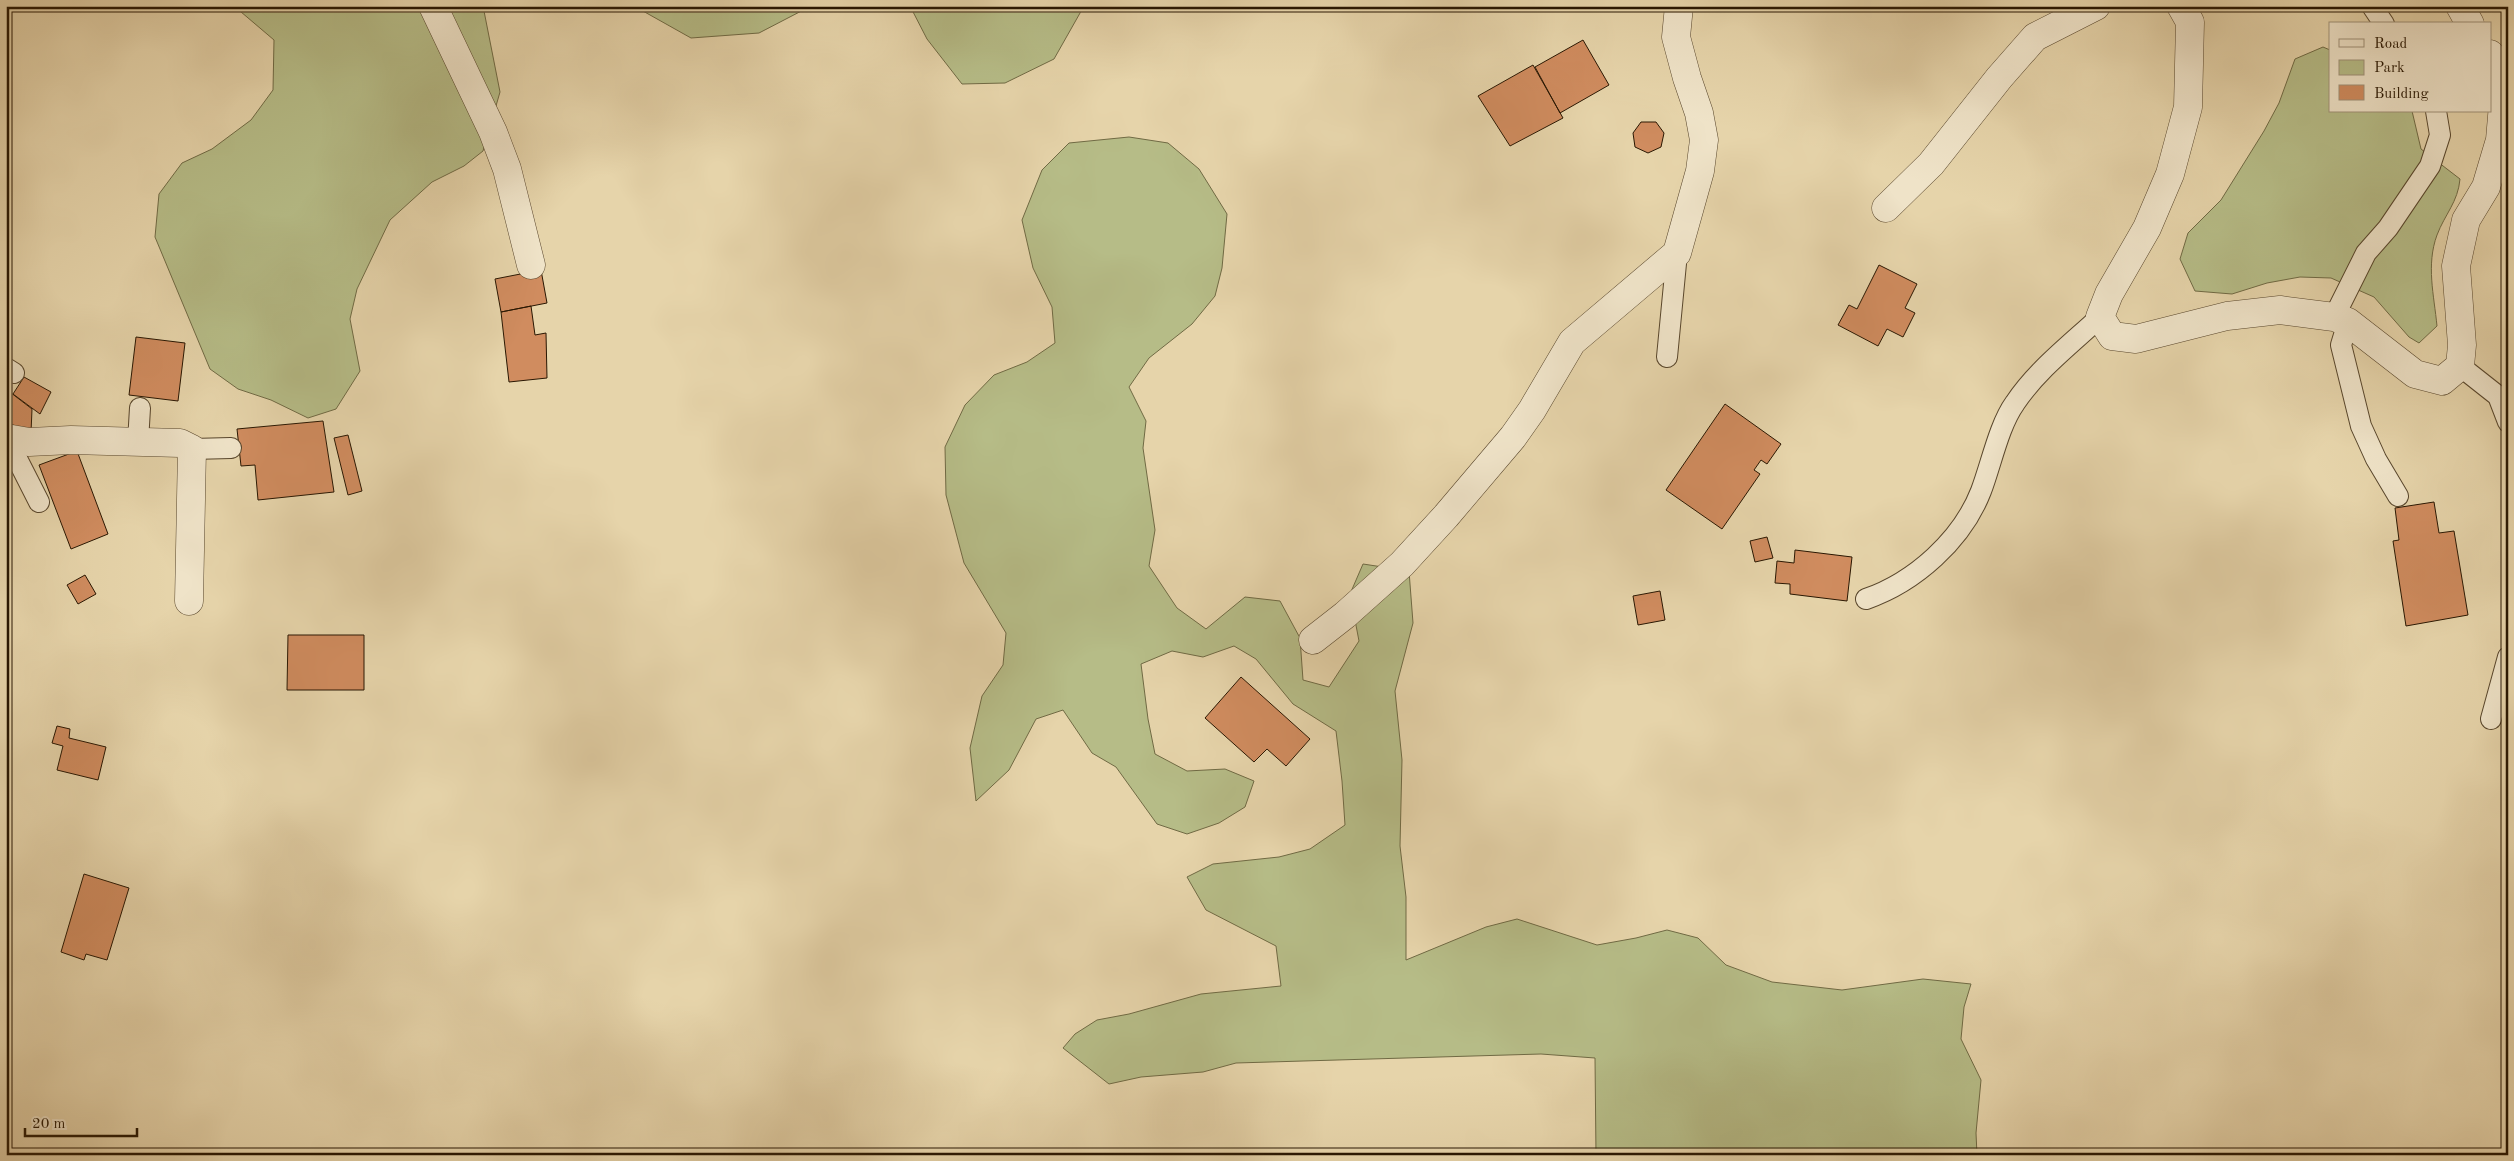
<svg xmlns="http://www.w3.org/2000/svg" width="2514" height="1161" font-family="'Old Standard TT',serif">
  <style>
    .green { fill: #b6bc87; stroke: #706a44 }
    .building { fill: #d08c5f; stroke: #291702 }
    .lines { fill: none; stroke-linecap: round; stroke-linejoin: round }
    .service-casing { stroke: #58462c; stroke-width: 22 }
    .minor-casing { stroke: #58462c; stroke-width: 29 }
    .service { stroke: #efe3c8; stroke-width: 20 }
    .minor { stroke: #efe3c8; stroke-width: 28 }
  </style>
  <rect width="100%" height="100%" fill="#e6d4aa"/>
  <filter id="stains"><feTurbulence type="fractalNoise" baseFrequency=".004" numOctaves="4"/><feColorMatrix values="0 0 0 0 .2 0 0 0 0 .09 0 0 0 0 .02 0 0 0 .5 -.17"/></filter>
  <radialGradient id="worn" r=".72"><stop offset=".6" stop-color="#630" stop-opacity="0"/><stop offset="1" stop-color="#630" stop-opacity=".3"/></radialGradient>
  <path class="green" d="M 234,6 L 483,6 L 500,92 L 483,151 L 464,166 L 432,182 L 390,220 L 357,289 L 350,319 L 360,371 L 336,409 L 308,418 L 271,400 L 238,389 L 210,369 L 155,237 L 159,194 L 182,163 L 212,149 L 251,120 L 273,90 L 274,40 Z
    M 634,6 L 811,6 L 759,33 L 691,38 Z
    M 910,6 L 1084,6 L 1054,59 L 1005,83 L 962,84 L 927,39 Z
    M 2323,47 L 2330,50 L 2330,111 L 2412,111 L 2421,149 L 2460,179 C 2458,202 2445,214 2437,235 C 2426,265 2434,295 2437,326 L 2419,343 L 2409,337 L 2374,297 L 2331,278 L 2300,277 L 2267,283 L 2232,294 L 2195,291 L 2180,259 L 2188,233 L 2221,200 L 2264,131 L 2279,103 L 2295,59 Z
    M 1129,137 L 1168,143 L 1199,169 L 1227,214 L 1222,268 L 1215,296 L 1192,324 L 1149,358 L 1129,387 L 1146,421 L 1143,448 L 1155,530 L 1149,566 L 1177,608 L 1206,629 L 1245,597 L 1280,601 L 1300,638 L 1303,680 L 1329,687 L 1359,641 L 1350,594 L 1363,564 L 1409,571 L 1413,623 L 1395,691 L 1402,760 L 1400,846 L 1406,897 L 1406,960 L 1486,927 L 1517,919 L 1597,945 L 1636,938 L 1667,930 L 1698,938 L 1726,965 L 1772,982 L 1842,990 L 1923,979 L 1971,984 L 1964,1007 L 1961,1039 L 1981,1080 L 1976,1133 L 1977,1155 L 1596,1155 L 1595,1058 L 1541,1054 L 1236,1063 L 1203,1072 L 1141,1077 L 1109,1084 L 1063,1048 L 1075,1034 L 1097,1020 L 1129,1014 L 1201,994 L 1281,986 L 1276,946 L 1206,910 L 1187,877 L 1213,864 L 1279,857 L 1310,849 L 1345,825 L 1342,781 L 1336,731 L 1293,704 L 1256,659 L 1234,646 L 1203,657 L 1172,651 L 1141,664 L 1148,719 L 1155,754 L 1187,771 L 1225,769 L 1254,781 L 1245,807 L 1219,823 L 1187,834 L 1157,824 L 1116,767 L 1092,753 L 1063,710 L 1036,719 L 1009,770 L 976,801 L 970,748 L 982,696 L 1003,665 L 1006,633 L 964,563 L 946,495 L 945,447 L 965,405 L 994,375 L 1027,362 L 1055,343 L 1052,307 L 1033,268 L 1022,220 L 1042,170 L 1069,143 Z"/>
  <path class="building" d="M 1583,40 L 1609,85 L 1560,113 L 1535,67 Z
    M 1533,65 L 1563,118 L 1510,146 L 1478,96 Z
    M 1641,122 L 1656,122 L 1664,133 L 1661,147 L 1648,153 L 1635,147 L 1633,133 Z
    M 1879,265 L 1917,284 L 1905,308 L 1915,313 L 1903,337 L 1887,329 L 1878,346 L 1838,325 L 1849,305 L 1857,309 Z
    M 541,270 L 547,303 L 501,312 L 495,279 Z
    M 531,306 L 535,335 L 546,333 L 547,378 L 509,382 L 501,312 Z
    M 136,337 L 185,343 L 178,401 L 129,395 Z
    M 24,377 L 51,392 L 40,414 L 13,394 Z
    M 6,389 L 32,409 L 31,433 L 6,422 Z
    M 1725,404 L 1781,444 L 1767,464 L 1761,460 L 1754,470 L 1760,474 L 1722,529 L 1666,490 Z
    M 323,421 L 334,492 L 258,500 L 255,465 L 241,466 L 237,429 Z
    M 348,435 L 362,491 L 348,495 L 334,438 Z
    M 77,451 L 108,534 L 71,549 L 39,465 Z
    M 2434,502 L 2439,533 L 2454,531 L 2468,615 L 2406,626 L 2393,541 L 2399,540 L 2395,508 Z
    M 1767,537 L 1773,558 L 1755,562 L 1750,541 Z
    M 1795,550 L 1852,557 L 1847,601 L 1790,594 L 1790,584 L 1775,583 L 1777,561 L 1794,563 Z
    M 85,575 L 96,594 L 78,604 L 67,585 Z
    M 1660,591 L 1665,620 L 1638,625 L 1633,596 Z
    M 288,635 L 364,635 L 364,690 L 287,690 Z
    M 1241,677 L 1310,739 L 1286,766 L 1267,749 L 1254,762 L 1205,718 Z
    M 57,726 L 70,729 L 69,738 L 106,747 L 98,780 L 57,770 L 63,746 L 52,743 Z
    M 84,874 L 129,888 L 107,960 L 86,954 L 84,960 L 61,952 Z"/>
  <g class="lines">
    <defs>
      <path id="service" d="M 2372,6 L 2384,24
        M 2334,317 L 2366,253 L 2388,228 L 2430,166 L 2440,135 L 2436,111
        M 2348,322 L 2341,345 L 2361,426 L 2376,459 L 2398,496
        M 1667,357 L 1677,253
        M 2460,366 L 2498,396 L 2508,422
        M 6,368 L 14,373
        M 7,439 L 39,502
        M 138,442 L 140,408
        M 192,449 L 231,448
        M 1866,599 C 1915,582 1962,540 1981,491 C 1991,465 1999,425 2015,403 C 2037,370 2071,344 2100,317
        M 2491,719 L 2508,657"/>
      <path id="minor" d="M 433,6 L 493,132 L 507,169 L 531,265
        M 2181,6 L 2190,22 L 2188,107 L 2170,174 L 2147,228 L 2109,294 L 2100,317 L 2112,336 L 2136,339 L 2227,316 L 2280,310 L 2334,317 L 2348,322 L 2415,374 L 2442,381 L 2460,366 L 2462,345 L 2456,266 L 2466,220 L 2486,187 L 2500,140 L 2504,93 L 2495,61 L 2490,54
        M 2460,6 L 2470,24
        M 1886,208 L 1931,164 L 1999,78 L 2035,37 L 2096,6
        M 6,438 L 29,442 L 71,440 L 180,443 L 192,449 L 189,601
        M 1313,640 L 1345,615 L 1402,564 L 1446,516 L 1513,437 L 1532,410 L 1572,342 L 1677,253 L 1700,171 L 1704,140 L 1699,113 L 1687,78 L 1676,37 L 1679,6"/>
    </defs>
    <use href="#service" class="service-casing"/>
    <use href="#minor" class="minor-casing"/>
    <use href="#service" class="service"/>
    <use href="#minor" class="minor"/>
  </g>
  <rect width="2514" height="1161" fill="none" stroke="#e6d4aa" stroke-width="25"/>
  <rect x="8" y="8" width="2499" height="1146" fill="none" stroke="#291702" stroke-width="2.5"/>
  <rect x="12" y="12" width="2489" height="1136" fill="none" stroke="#291702"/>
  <rect x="2329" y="22" width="162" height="90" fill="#efe3c8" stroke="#a09179"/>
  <rect x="2339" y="39" width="25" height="8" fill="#efe3c8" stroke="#a09179"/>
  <text x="2374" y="48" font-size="15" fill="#291702">Road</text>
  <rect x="2339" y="60" width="25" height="15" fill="#b6bc87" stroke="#a09179"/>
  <text x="2374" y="72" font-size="15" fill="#291702">Park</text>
  <rect x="2339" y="85" width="25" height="15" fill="#d08c5f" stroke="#a09179"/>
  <text x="2374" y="98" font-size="15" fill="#291702">Building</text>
  <path d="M25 1128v8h112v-8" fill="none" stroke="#291702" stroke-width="2.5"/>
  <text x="32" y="1128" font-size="15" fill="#291702" stroke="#efe3c8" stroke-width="4" paint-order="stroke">20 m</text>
  <rect width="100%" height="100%" filter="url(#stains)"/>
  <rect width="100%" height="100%" fill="url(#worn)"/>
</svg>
